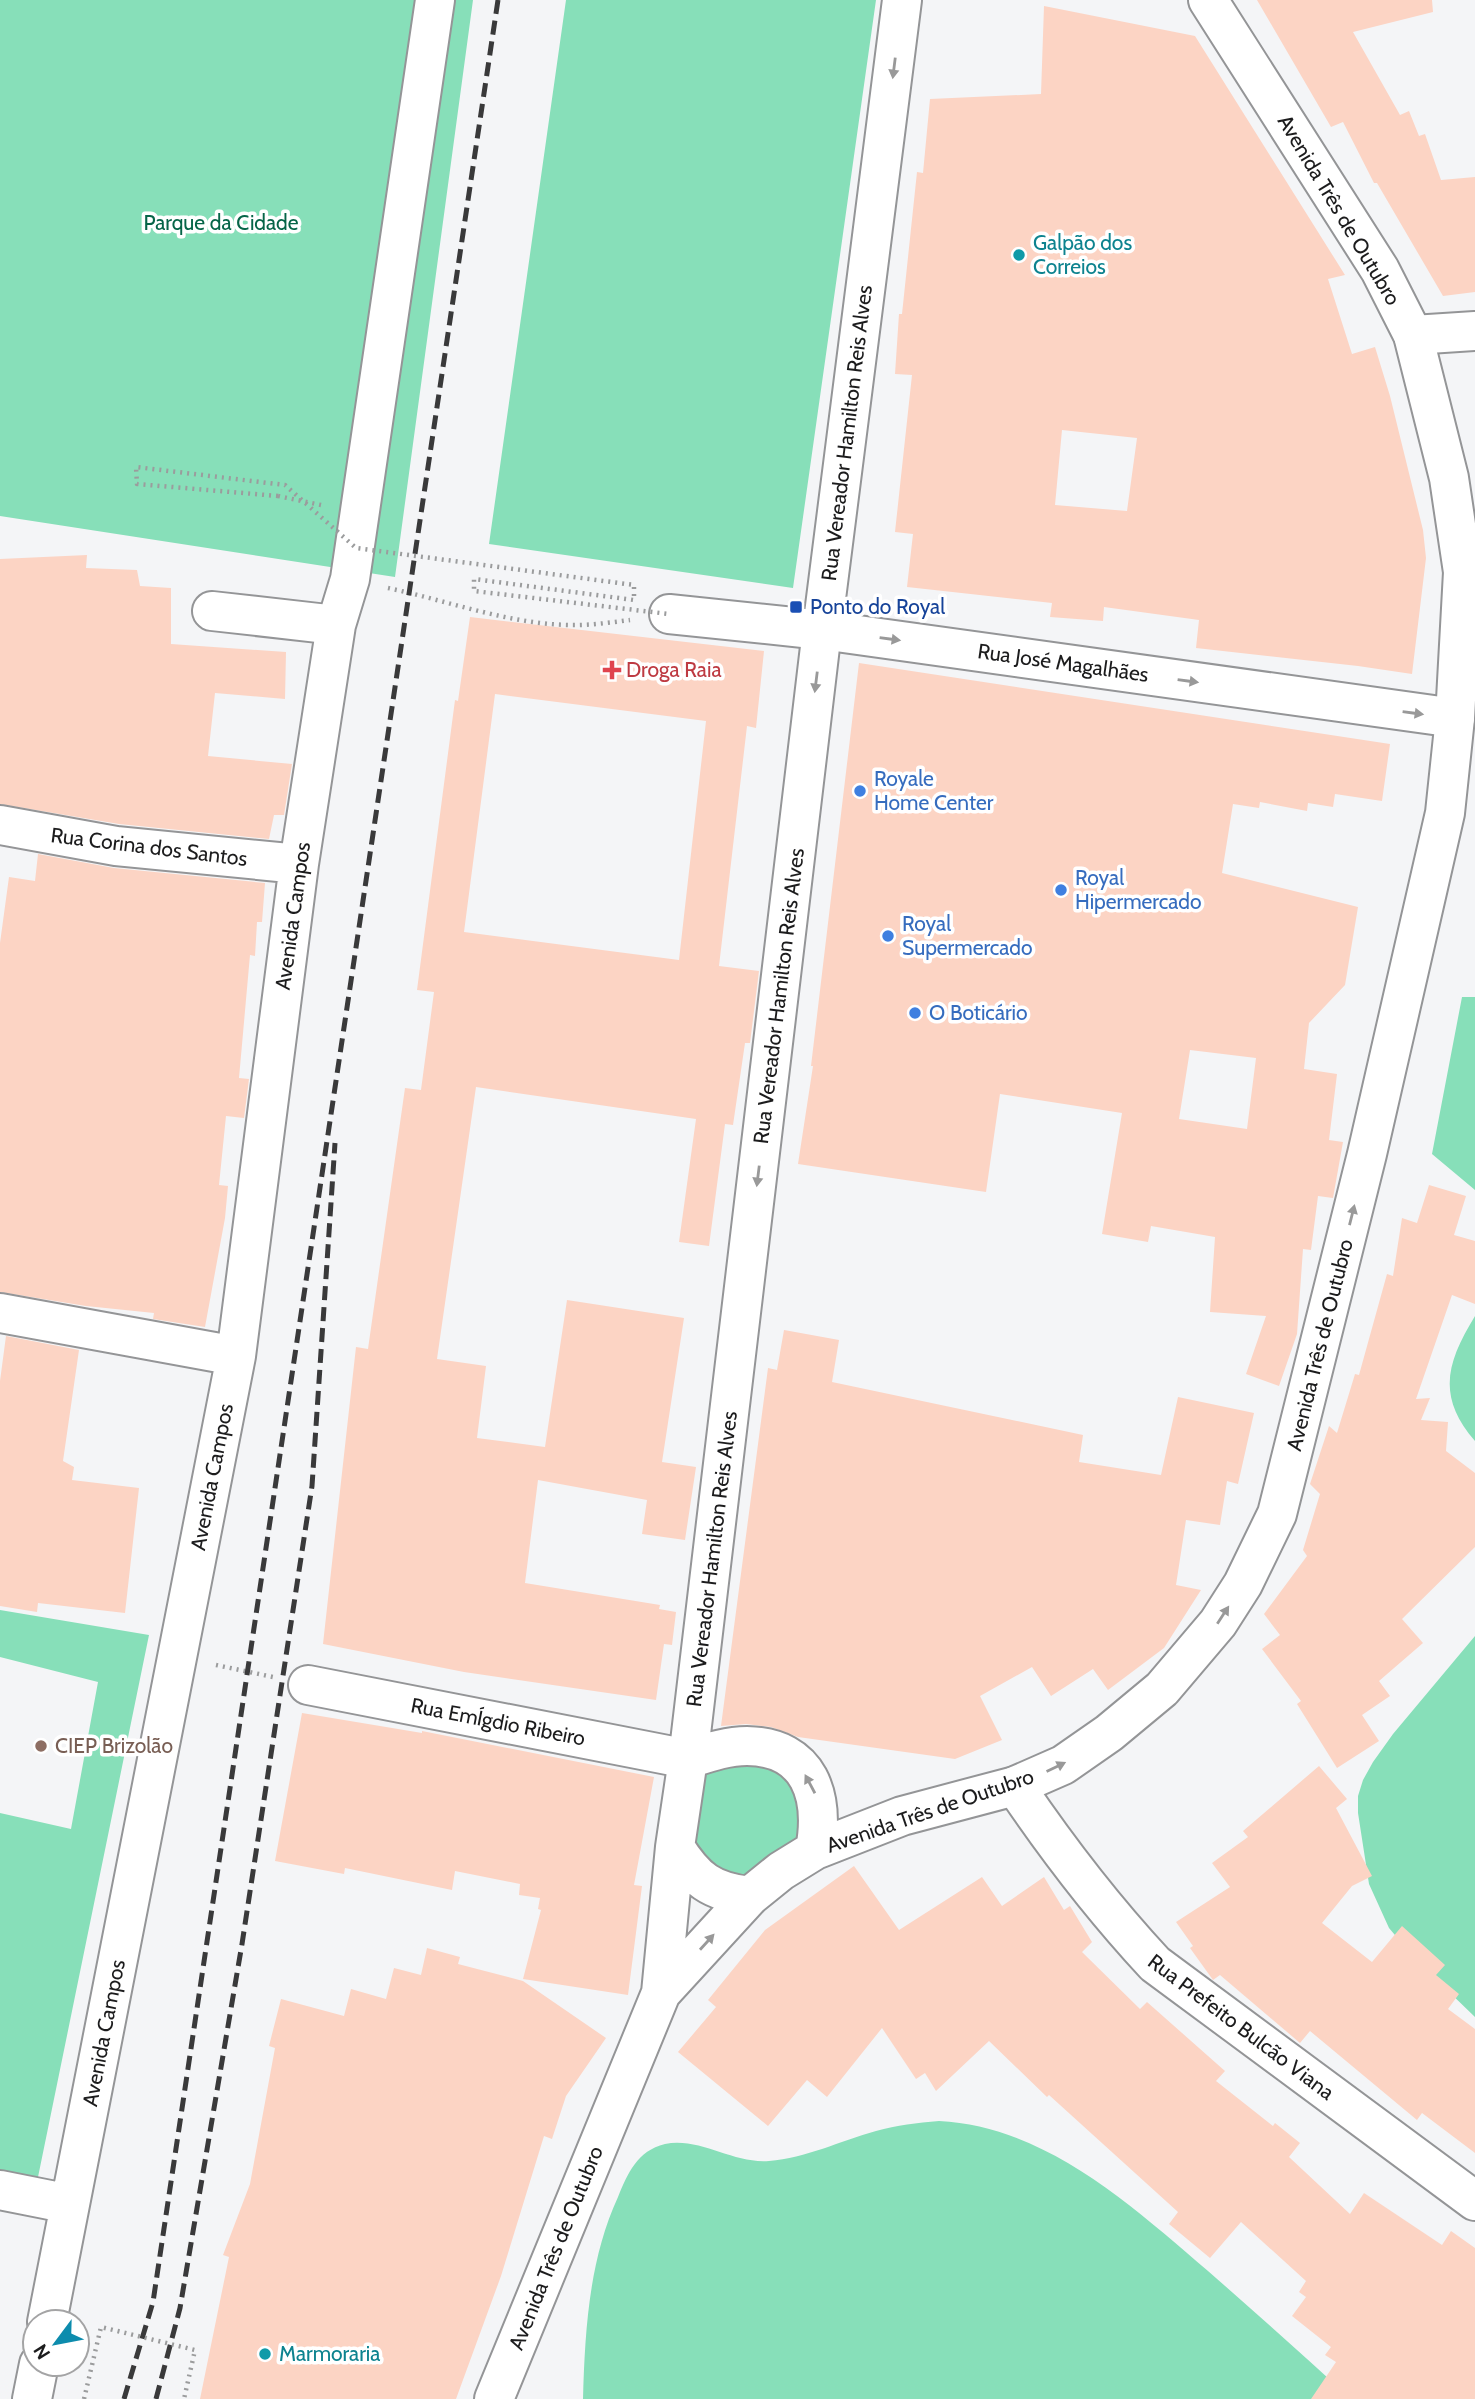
<svg xmlns="http://www.w3.org/2000/svg" width="1475" height="2399" font-family="Cabin,sans-serif">
  <style>
    .green { fill: #87dfb9 }
    .building { fill: #fcd4c4; fill-rule: evenodd }
    .lines { fill: none; stroke-linecap: round; stroke-linejoin: round }
    .street-casing { stroke: #949597; stroke-width: 42 }
    .secondary-casing { stroke: #949597; stroke-width: 42 }
    .path { stroke: #9b9c9d; stroke-width: 4.5; stroke-dasharray: 2 5; stroke-linecap: butt }
    .street { stroke: #fff; stroke-width: 38 }
    .secondary { stroke: #fff; stroke-width: 38 }
    .rail { stroke: #39393a; stroke-width: 5; stroke-dasharray: 14 7; stroke-linecap: butt }
    .path-bridge { stroke: #9b9c9d; stroke-width: 4.5; stroke-dasharray: 2 5; stroke-linecap: butt }
    .oneway { fill: #999 }
    .culture-dot { fill: #0f9aa8; stroke: #fff; stroke-width: 2.5 }
    .transit-dot { fill: #1a4fb4; stroke: #fff; stroke-width: 2.5 }
    .health-dot { fill: #e0444e; stroke: #fff; stroke-width: 2.5 }
    .shop-dot { fill: #3f7fe0; stroke: #fff; stroke-width: 2.5 }
    .education-dot { fill: #8d6e63; stroke: #fff; stroke-width: 2.5 }
    .labels { text-anchor: middle; stroke-width: 7; stroke-linejoin: round; paint-order: stroke }
    .street-label { font-size: 21px; fill: #1c1c1d; stroke: #fff }
    .park-label { font-size: 21px; fill: #066548; stroke: #fff }
    .culture-label { font-size: 21px; fill: #0d838f; stroke: #fff; text-anchor: start }
    .transit-label { font-size: 21px; fill: #164399; stroke: #fff; text-anchor: start }
    .health-label { font-size: 21px; fill: #be3a42; stroke: #fff; text-anchor: start }
    .shop-label { font-size: 21px; fill: #366cbe; stroke: #fff; text-anchor: start }
    .education-label { font-size: 21px; fill: #785e54; stroke: #fff; text-anchor: start }
  </style>
  <rect width="100%" height="100%" fill="#f4f5f7"/>
  <path class="green" d="M 0,0 L 473,0 L 395,577 L 0,516 Z
    M 566,0 L 876,0 L 793,588 L 489,544 Z
    M 1462,997 L 1475,997 L 1475,1190 L 1432,1154 Z
    M 1475,1316 L 1475,1441 C 1436,1396 1447,1362 1475,1316 Z
    M 0,1610 L 149,1635 L 37,2182 L 0,2175 L 0,1813 L 71,1829 L 98,1682 L 0,1657 Z
    M 1475,1636 L 1475,2017 L 1416,1960 L 1389,1928 L 1369,1884 L 1358,1813 L 1358,1796 L 1363,1780 L 1373,1762 L 1393,1734 Z
    M 749,1757 L 800,1780 L 803,1837 L 749,1874 L 733,1879 L 692,1856 L 704,1775 L 713,1766 Z
    M 939,2121 C 1045,2126 1131,2205 1208,2271 C 1256,2313 1304,2356 1351,2399 L 583,2399 C 585,2330 589,2260 618,2197 C 628,2173 637,2151 665,2144 C 700,2137 733,2164 769,2161 C 806,2158 840,2141 876,2131 C 897,2125 917,2123 939,2121 Z"/>
  <path class="building" d="M 1257,0 L 1432,0 L 1433,12 L 1353,32 L 1400,115 L 1409,111 L 1419,136 L 1425,134 L 1441,180 L 1475,177 L 1475,292 L 1443,296 L 1377,183 L 1374,183 L 1343,122 L 1331,127 Z
    M 1044,6 L 1195,36 L 1345,275 L 1328,279 L 1352,354 L 1375,347 L 1390,396 L 1423,530 L 1426,558 L 1412,674 L 1358,666 L 1196,648 L 1199,620 L 1104,607 L 1103,621 L 1050,617 L 1052,603 L 907,587 L 913,534 L 895,532 L 912,375 L 895,374 L 899,314 L 902,314 L 917,172 L 923,173 L 930,99 L 1041,94 ZM 1062,430 L 1137,438 L 1127,511 L 1055,505 Z
    M 87,555 L 86,568 L 137,570 L 140,586 L 171,588 L 171,644 L 286,652 L 285,699 L 215,693 L 208,756 L 292,764 L 284,815 L 274,815 L 269,839 L 119,824 L 0,804 L 0,559 Z
    M 470,617 L 764,651 L 756,728 L 747,726 L 719,966 L 759,971 L 750,1043 L 745,1043 L 733,1125 L 725,1124 L 709,1246 L 679,1242 L 696,1119 L 476,1087 L 437,1359 L 486,1366 L 477,1438 L 545,1447 L 567,1300 L 684,1318 L 662,1462 L 696,1467 L 685,1540 L 642,1534 L 647,1500 L 538,1480 L 525,1583 L 660,1605 L 659,1609 L 676,1612 L 672,1645 L 664,1644 L 656,1700 L 464,1672 L 323,1644 L 356,1347 L 368,1349 L 405,1088 L 421,1090 L 434,992 L 417,990 L 455,700 L 458,701 ZM 495,694 L 706,721 L 679,960 L 464,932 Z
    M 859,663 L 1390,744 L 1382,801 L 1335,794 L 1333,807 L 1308,803 L 1307,811 L 1260,802 L 1259,808 L 1233,804 L 1222,873 L 1358,907 L 1345,985 L 1309,1023 L 1304,1069 L 1337,1074 L 1329,1140 L 1343,1142 L 1333,1198 L 1318,1196 L 1311,1250 L 1303,1249 L 1297,1334 L 1279,1386 L 1246,1374 L 1266,1316 L 1210,1312 L 1215,1237 L 1151,1226 L 1148,1242 L 1102,1234 L 1122,1113 L 1000,1094 L 986,1192 L 798,1164 L 813,1066 L 811,1066 ZM 1190,1050 L 1256,1058 L 1247,1129 L 1179,1119 Z
    M 38,854 L 114,868 L 265,883 L 262,922 L 257,922 L 255,956 L 250,955 L 239,1078 L 249,1079 L 244,1118 L 226,1116 L 219,1185 L 228,1186 L 225,1218 L 205,1327 L 153,1319 L 154,1313 L 86,1306 L 0,1292 L 0,943 L 9,877 L 35,881 Z
    M 1429,1185 L 1466,1196 L 1454,1235 L 1475,1241 L 1475,1304 L 1452,1295 L 1416,1399 L 1430,1398 L 1421,1420 L 1448,1422 L 1446,1451 L 1475,1473 L 1475,1547 L 1402,1619 L 1423,1643 L 1379,1681 L 1390,1696 L 1362,1715 L 1379,1741 L 1337,1768 L 1297,1704 L 1301,1701 L 1262,1649 L 1280,1635 L 1264,1614 L 1307,1556 L 1303,1550 L 1320,1494 L 1310,1484 L 1329,1426 L 1337,1433 L 1355,1374 L 1359,1375 L 1387,1274 L 1393,1276 L 1402,1218 L 1417,1223 Z
    M 784,1330 L 839,1340 L 832,1382 L 1083,1435 L 1079,1462 L 1161,1475 L 1178,1397 L 1254,1413 L 1238,1484 L 1227,1481 L 1220,1525 L 1186,1520 L 1176,1585 L 1201,1590 L 1164,1648 L 1108,1690 L 1093,1669 L 1051,1696 L 1032,1667 L 980,1696 L 1002,1740 L 955,1759 L 798,1737 L 771,1727 L 746,1724 L 721,1726 L 768,1368 L 777,1370 Z
    M 6,1336 L 79,1350 L 63,1461 L 74,1467 L 72,1480 L 139,1488 L 125,1613 L 38,1603 L 37,1612 L 0,1606 L 0,1381 Z
    M 302,1713 L 422,1733 L 422,1731 L 654,1777 L 634,1885 L 642,1886 L 628,1995 L 523,1979 L 541,1910 L 538,1909 L 540,1898 L 519,1895 L 520,1884 L 455,1871 L 452,1890 L 345,1868 L 344,1874 L 275,1861 Z
    M 1319,1766 L 1347,1799 L 1336,1808 L 1372,1876 L 1352,1886 L 1322,1923 L 1372,1962 L 1402,1926 L 1445,1965 L 1436,1975 L 1459,1994 L 1448,2009 L 1475,2029 L 1475,2153 L 1422,2113 L 1417,2120 L 1310,2031 L 1300,2043 L 1220,1975 L 1213,1980 L 1190,1948 L 1193,1946 L 1176,1922 L 1230,1887 L 1212,1863 L 1248,1837 L 1243,1831 Z
    M 854,1866 L 899,1930 L 982,1877 L 1002,1906 L 1044,1877 L 1064,1910 L 1070,1906 L 1092,1942 L 1082,1952 L 1140,2009 L 1147,2002 L 1225,2071 L 1216,2081 L 1273,2126 L 1275,2123 L 1300,2143 L 1289,2157 L 1350,2214 L 1364,2193 L 1442,2245 L 1451,2231 L 1475,2248 L 1475,2399 L 1311,2399 L 1336,2362 L 1325,2355 L 1331,2347 L 1292,2316 L 1306,2297 L 1299,2292 L 1306,2281 L 1241,2222 L 1210,2258 L 1169,2224 L 1178,2212 L 1049,2095 L 1047,2097 L 989,2041 L 936,2091 L 925,2073 L 916,2079 L 882,2028 L 827,2097 L 807,2080 L 768,2126 L 678,2052 L 716,2007 L 708,2000 L 765,1930 Z
    M 427,1948 L 460,1957 L 458,1964 L 523,1981 L 606,2038 L 566,2096 L 552,2139 L 544,2136 L 501,2276 L 456,2399 L 200,2399 L 229,2257 L 223,2255 L 250,2184 L 275,2048 L 269,2046 L 281,1999 L 344,2016 L 351,1989 L 386,1999 L 394,1968 L 421,1975 Z"/>
  <g class="lines">
    <defs>
      <path id="street" d="M 1413,335 L 1475,331
        M 212,611 L 336,625
        M 669,614 L 822,630 L 1455,718
        M 0,825 L 116,846 L 299,864
        M 0,1313 L 236,1356
        M 308,1685 L 688,1759
        M 1015,1786 C 1059,1851 1102,1907 1155,1964 L 1475,2201
        M 0,2190 L 70,2204
        M 47,2322 L 236,1356 L 299,864 L 336,625 L 350,579 L 435,0
        M 32,2399 L 39,2364"/>
      <path id="secondary" d="M 688,1759 C 707,1753 726,1746 747,1746 C 810,1747 825,1796 815,1850
        M 675,1847 C 695,1879 711,1892 750,1896
        M 661,1993 L 675,1847 L 688,1759 L 822,630 L 902,0
        M 494,2399 L 661,1993 L 750,1896 L 781,1871 L 815,1850 L 902,1816 L 1015,1786 L 1063,1765 L 1109,1733 L 1162,1689 L 1218,1623 L 1243,1584 L 1277,1514 L 1367,1154 L 1445,813 L 1455,718 L 1463,572 L 1449,478 L 1413,335 L 1380,270 L 1208,0"/>
    </defs>
    <use href="#street" class="street-casing"/>
    <use href="#secondary" class="secondary-casing"/>
    <path class="path" d="M 278,496 L 321,505
      M 388,588 C 449,601 514,626 577,625 C 595,625 613,622 630,620
      M 216,1665 L 273,1677"/>
    <use href="#street" class="street"/>
    <use href="#secondary" class="secondary"/>
    <path class="rail" d="M 124,2399 L 153,2302 L 498,0
      M 156,2399 L 180,2308 L 242,1944 L 312,1486 L 335,1143"/>
    <path class="path-bridge" d="M 278,496 L 137,484 L 136,467 L 285,485 L 356,548 L 634,585 L 634,600 L 474,579 L 474,591 L 669,614
      M 84,2399 L 101,2327 L 195,2350 L 184,2399"/>
  </g>
  <defs><path id="oneway-solid" d="M-6-.8H1V-3.2L6.5 0L1 3.2V.8H-6Z" transform="scale(1.75)"/></defs>
  <g class="oneway">
    <use href="#oneway-solid" transform="translate(894 68) rotate(97)"/>
    <use href="#oneway-solid" transform="translate(890 639) rotate(8)"/>
    <use href="#oneway-solid" transform="translate(1188 681) rotate(8)"/>
    <use href="#oneway-solid" transform="translate(816 682) rotate(97)"/>
    <use href="#oneway-solid" transform="translate(1413 713) rotate(8)"/>
    <use href="#oneway-solid" transform="translate(758 1176) rotate(97)"/>
    <use href="#oneway-solid" transform="translate(1352 1215) rotate(-76)"/>
    <use href="#oneway-solid" transform="translate(1223 1615) rotate(-57)"/>
    <use href="#oneway-solid" transform="translate(1056 1767) rotate(-26)"/>
    <use href="#oneway-solid" transform="translate(810 1784) rotate(-118)"/>
    <use href="#oneway-solid" transform="translate(707 1942) rotate(-48)"/>
  </g>
  <g class="culture-dot">
    <circle cx="1019" cy="255" r="7"/>
    <circle cx="265" cy="2354" r="7"/>
  </g>
  <rect class="transit-dot" x="789" y="600" width="14" height="14" rx="3.5"/>
  <path class="health-dot" d="M608.5 659.5h7v7h7v7h-7v7h-7v-7h-7v-7h7z"/>
  <g class="shop-dot">
    <circle cx="860" cy="791" r="7"/>
    <circle cx="1061" cy="890" r="7"/>
    <circle cx="888" cy="936" r="7"/>
    <circle cx="915" cy="1013" r="7"/>
  </g>
  <circle class="education-dot" cx="41" cy="1746" r="7"/>
  <g class="labels">
    <g class="street-label">
      <text transform="translate(1339 210) rotate(59)" y="7">Avenida Três de Outubro</text>
      <text transform="translate(847 433) rotate(-83)" y="7">Rua Vereador Hamilton Reis Alves</text>
      <text transform="translate(1063 663) rotate(8)" y="7">Rua José Magalhães</text>
      <text transform="translate(149 847) rotate(7)" y="7">Rua Corina dos Santos</text>
      <text transform="translate(293 916) rotate(-82)" y="7">Avenida Campos</text>
      <text transform="translate(779 996) rotate(-83)" y="7">Rua Vereador Hamilton Reis Alves</text>
      <text transform="translate(1320 1345) rotate(-76)" y="7">Avenida Três de Outubro</text>
      <text transform="translate(212 1477) rotate(-79)" y="7">Avenida Campos</text>
      <text transform="translate(712 1559) rotate(-83)" y="7">Rua Vereador Hamilton Reis Alves</text>
      <text transform="translate(498 1722) rotate(11)" y="7">Rua EmÍgdio Ribeiro</text>
      <text transform="translate(930 1811) rotate(-19)" y="7">Avenida Três de Outubro</text>
      <text transform="translate(1241 2027) rotate(37)" y="7">Rua Prefeito Bulcão Viana</text>
      <text transform="translate(104 2033) rotate(-79)" y="7">Avenida Campos</text>
      <text transform="translate(556 2248) rotate(-68)" y="7">Avenida Três de Outubro</text>
    </g>
    <g class="park-label">
      <text x="221" y="230">Parque da Cidade</text>
    </g>
    <g class="culture-label">
      <text x="1033" y="250">Galpão dos<tspan x="1033" dy="24">Correios</tspan></text>
      <text x="279" y="2361">Marmoraria</text>
    </g>
    <g class="transit-label">
      <text x="810" y="614">Ponto do Royal</text>
    </g>
    <g class="health-label">
      <text x="626" y="677">Droga Raia</text>
    </g>
    <g class="shop-label">
      <text x="874" y="786">Royale<tspan x="874" dy="24">Home Center</tspan></text>
      <text x="1075" y="885">Royal<tspan x="1075" dy="24">Hipermercado</tspan></text>
      <text x="902" y="931">Royal<tspan x="902" dy="24">Supermercado</tspan></text>
      <text x="929" y="1020">O Boticário</text>
    </g>
    <g class="education-label">
      <text x="55" y="1753">CIEP Brizolão</text>
    </g>
  </g>
  <g transform="translate(56 2343) rotate(238)"><circle r="33" fill="#ffffff" stroke="#a4a4a5" stroke-width="2"/>
  <path d="M0-5L12 26L0 18L-12 26Z" fill="#0d8cad"/>
  <text y="-10" font-size="19" font-weight="bold" text-anchor="middle" fill="#1c1c1d">N</text>
  </g>
</svg>
